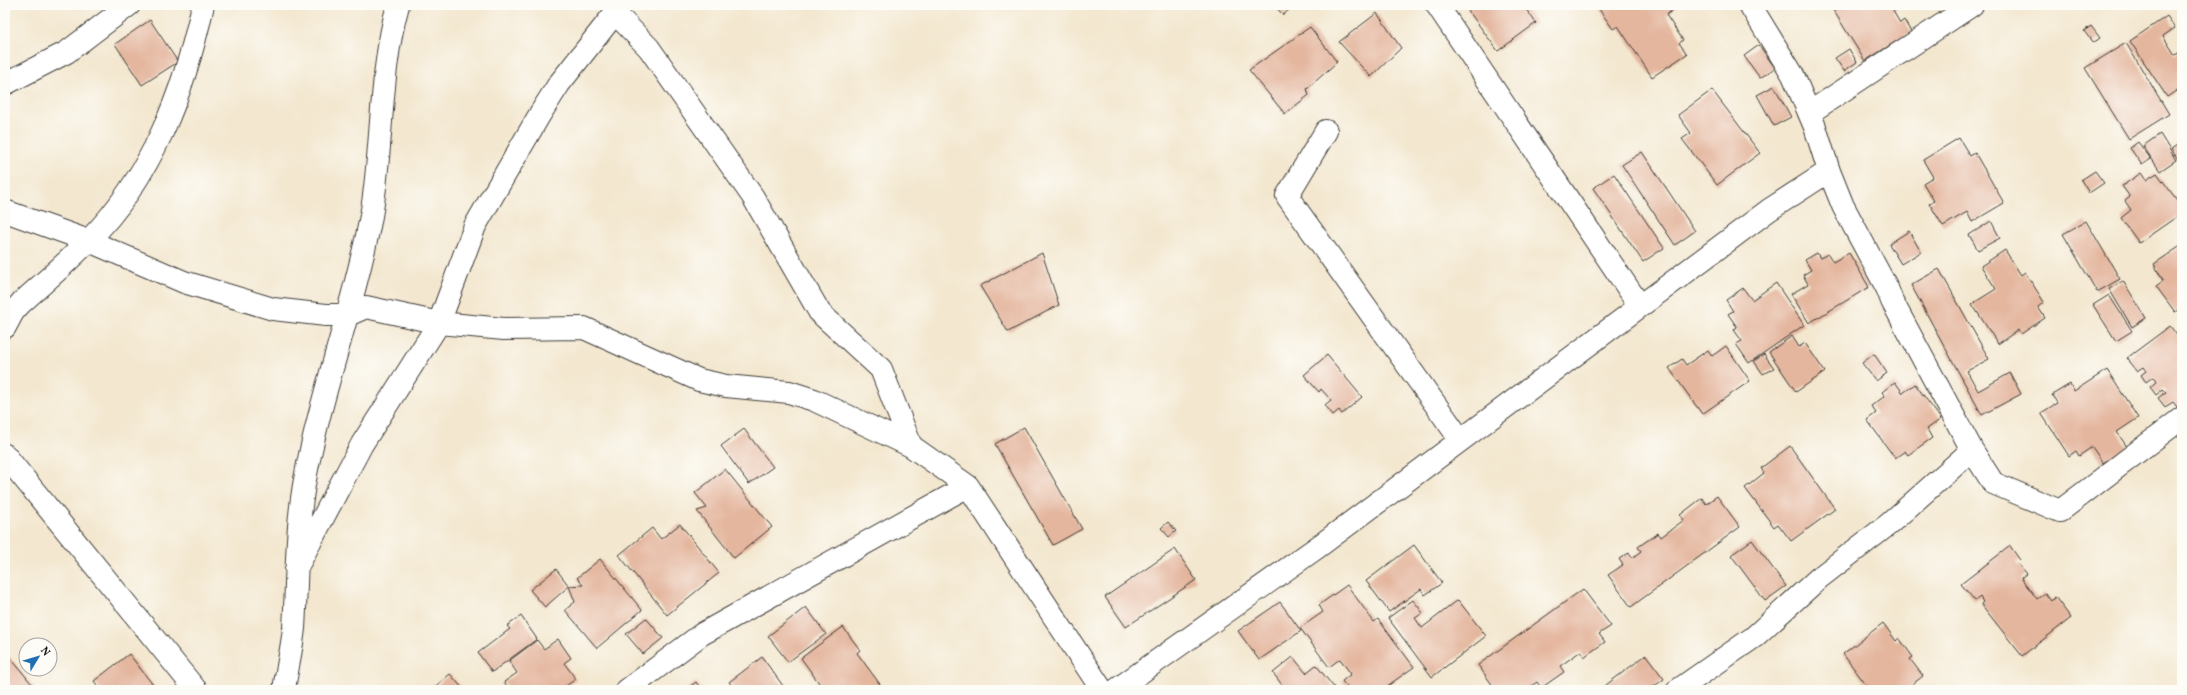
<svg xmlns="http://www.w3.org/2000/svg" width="2187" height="695" font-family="Vollkorn,serif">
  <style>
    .building { fill: #e4b69e }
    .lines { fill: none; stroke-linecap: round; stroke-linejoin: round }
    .minor-casing { stroke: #3c3a37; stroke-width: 24 }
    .minor { stroke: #fff; stroke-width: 22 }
  </style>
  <rect width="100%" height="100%" fill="#fdfcf7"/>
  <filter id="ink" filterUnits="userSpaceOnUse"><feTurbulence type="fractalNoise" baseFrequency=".025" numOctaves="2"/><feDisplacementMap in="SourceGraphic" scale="8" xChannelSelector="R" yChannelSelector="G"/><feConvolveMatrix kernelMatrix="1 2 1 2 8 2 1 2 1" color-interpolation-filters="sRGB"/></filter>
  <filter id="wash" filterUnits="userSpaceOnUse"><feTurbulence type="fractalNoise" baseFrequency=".012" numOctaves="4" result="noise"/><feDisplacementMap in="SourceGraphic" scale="16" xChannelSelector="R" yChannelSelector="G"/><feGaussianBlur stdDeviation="0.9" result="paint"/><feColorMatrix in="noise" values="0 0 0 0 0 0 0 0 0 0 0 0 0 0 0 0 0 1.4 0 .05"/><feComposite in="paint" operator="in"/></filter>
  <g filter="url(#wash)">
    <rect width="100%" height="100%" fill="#f3e7cf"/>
    <g id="blocks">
      <path class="building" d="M 1274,5 L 1295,5 L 1283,15 Z
        M 1473,5 L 1523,5 L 1536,23 L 1498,51 L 1467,9 Z
        M 1596,5 L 1680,5 L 1666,15 L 1683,40 L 1679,43 L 1687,54 L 1652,77 L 1618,26 L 1613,29 Z
        M 1830,5 L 1895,5 L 1897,8 L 1893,11 L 1900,23 L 1904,20 L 1911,32 L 1865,61 Z
        M 1377,13 L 1401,48 L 1371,77 L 1339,42 Z
        M 2167,16 L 2175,28 L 2163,36 L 2175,55 L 2182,51 L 2182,87 L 2167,97 L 2130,41 Z
        M 150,20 L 178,62 L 142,85 L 115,44 Z
        M 2091,26 L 2100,38 L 2093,43 L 2084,31 Z
        M 1310,27 L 1337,62 L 1307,89 L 1309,95 L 1285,114 L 1249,70 Z
        M 2126,43 L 2169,114 L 2129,139 L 2085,68 Z
        M 1759,45 L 1775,68 L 1760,78 L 1744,56 Z
        M 1849,49 L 1857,62 L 1844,71 L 1835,58 Z
        M 1774,86 L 1791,117 L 1774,126 L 1757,95 Z
        M 1712,90 L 1760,153 L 1717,185 L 1682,139 L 1691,133 L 1678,115 Z
        M 2160,134 L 2176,160 L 2160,171 L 2143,146 Z
        M 1959,138 L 1970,156 L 1975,153 L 2004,203 L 1972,222 L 1967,212 L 1943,226 L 1929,203 L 1934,201 L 1923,183 L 1933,177 L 1923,160 Z
        M 2138,142 L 2151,159 L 2142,165 L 2130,148 Z
        M 2182,142 L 2182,165 L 2171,149 Z
        M 1642,152 L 1695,231 L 1675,245 L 1622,165 Z
        M 2095,171 L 2104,183 L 2089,193 L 2081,180 Z
        M 2141,173 L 2146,180 L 2157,173 L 2182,207 L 2182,213 L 2139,243 L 2121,218 L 2131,210 L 2125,201 L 2130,197 L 2122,186 Z
        M 1614,174 L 1664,248 L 1643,262 L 1593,188 Z
        M 1991,221 L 2000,238 L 1978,250 L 1969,235 Z
        M 2086,221 L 2120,279 L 2097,292 L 2063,234 Z
        M 1909,231 L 1921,252 L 1901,264 L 1889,244 Z
        M 2182,245 L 2182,307 L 2175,312 L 2156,286 L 2163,281 L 2154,264 Z
        M 2005,250 L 2021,275 L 2025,272 L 2044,302 L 2038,307 L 2045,318 L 2021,334 L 2018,330 L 1998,344 L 1972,304 L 1996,289 L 1981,266 Z
        M 1042,253 L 1059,305 L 1008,332 L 980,286 Z
        M 1817,253 L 1820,258 L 1828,254 L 1833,262 L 1849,253 L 1869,287 L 1809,323 L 1791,294 L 1808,284 L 1803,275 L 1811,270 L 1805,260 Z
        M 1939,269 L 1989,359 L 1967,371 L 1978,391 L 2010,373 L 2021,394 L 1982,415 L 1911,285 Z
        M 2123,281 L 2146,318 L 2132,327 L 2109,289 Z
        M 1776,283 L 1804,325 L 1749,363 L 1736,344 L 1742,341 L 1734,330 L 1737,327 L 1728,314 L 1733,311 L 1726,300 L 1743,288 L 1752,300 Z
        M 2109,295 L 2132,331 L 2116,341 L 2093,305 Z
        M 2170,326 L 2182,342 L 2182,403 L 2177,407 L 2173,402 L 2165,407 L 2158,398 L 2166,392 L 2163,389 L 2156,395 L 2150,387 L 2156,382 L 2153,377 L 2146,382 L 2141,375 L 2146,371 L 2143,367 L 2137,371 L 2127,358 Z
        M 1792,336 L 1799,347 L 1805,343 L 1825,372 L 1796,392 L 1769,352 Z
        M 1726,346 L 1750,381 L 1702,414 L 1669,368 L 1682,359 L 1686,365 L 1708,350 L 1712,356 Z
        M 1764,354 L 1774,368 L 1763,374 L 1754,361 Z
        M 1874,354 L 1887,373 L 1876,381 L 1862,363 Z
        M 1327,355 L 1362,397 L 1342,414 L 1339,410 L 1333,415 L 1325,405 L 1331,400 L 1321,389 L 1319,392 L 1304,375 Z
        M 2107,370 L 2138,418 L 2117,432 L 2127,447 L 2103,463 L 2092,447 L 2079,456 L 2076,451 L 2069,456 L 2041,413 L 2057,403 L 2052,395 L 2070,384 L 2074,391 Z
        M 1895,382 L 1903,393 L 1915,384 L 1941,419 L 1927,429 L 1932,438 L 1908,455 L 1905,451 L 1895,458 L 1867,420 L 1876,413 L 1871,406 L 1885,396 L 1882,392 Z
        M 1024,427 L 1082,529 L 1053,545 L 995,444 Z
        M 744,429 L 773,467 L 749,484 L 721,446 Z
        M 1790,446 L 1835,509 L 1791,541 L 1778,524 L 1774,527 L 1745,488 L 1764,473 L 1761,468 Z
        M 725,469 L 772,527 L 734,558 L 697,511 L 707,508 L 695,493 Z
        M 1717,496 L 1740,527 L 1631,607 L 1608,575 L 1623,565 L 1619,559 L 1629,553 L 1632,558 L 1641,551 L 1638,547 L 1658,533 L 1661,537 L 1684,520 L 1680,515 L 1702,498 L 1706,504 Z
        M 1168,522 L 1176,531 L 1169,537 L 1161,528 Z
        M 680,524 L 719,573 L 667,615 L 619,555 L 652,528 L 661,539 Z
        M 1752,540 L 1786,586 L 1765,601 L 1731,555 Z
        M 1414,545 L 1442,583 L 1425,595 L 1421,589 L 1389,612 L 1366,581 Z
        M 2010,546 L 2020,560 L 2017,563 L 2026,574 L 2021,578 L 2037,599 L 2045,593 L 2051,601 L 2055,597 L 2071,618 L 2022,656 L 1981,604 L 1983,602 L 1980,597 L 1975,601 L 1961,584 Z
        M 1175,549 L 1196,580 L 1126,627 L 1105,597 Z
        M 600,559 L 642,610 L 597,648 L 565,610 L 575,602 L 569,586 L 583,585 L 577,578 Z
        M 556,569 L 569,586 L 545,607 L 530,590 Z
        M 1347,585 L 1374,622 L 1378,619 L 1414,667 L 1383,689 L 1384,690 L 1349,690 L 1342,681 L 1351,674 L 1340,659 L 1329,667 L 1300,628 L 1323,612 L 1319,605 Z
        M 1583,589 L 1611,626 L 1599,634 L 1605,642 L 1584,657 L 1581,651 L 1560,666 L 1564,672 L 1541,688 L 1537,682 L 1530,687 L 1533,690 L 1496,690 L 1478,665 Z
        M 1413,600 L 1423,613 L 1415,618 L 1422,628 L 1458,600 L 1486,636 L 1432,677 L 1388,618 Z
        M 1280,602 L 1301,631 L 1259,660 L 1238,631 Z
        M 806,607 L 826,634 L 788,662 L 768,636 Z
        M 521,616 L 537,639 L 492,672 L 478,653 L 510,629 L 507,626 Z
        M 646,618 L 663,638 L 643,654 L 626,634 Z
        M 1883,623 L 1896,641 L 1899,638 L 1913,657 L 1910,659 L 1923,676 L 1905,690 L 1870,690 L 1843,654 Z
        M 843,627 L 860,650 L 857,653 L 882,687 L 878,690 L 824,690 L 801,658 Z
        M 558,639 L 571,658 L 564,663 L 576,679 L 563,688 L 565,690 L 510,690 L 504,682 L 517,673 L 509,661 L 537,640 L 544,649 Z
        M 5,651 L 35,688 L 32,690 L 14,690 L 5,679 Z
        M 129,654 L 157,690 L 101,690 L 94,681 Z
        M 1646,655 L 1664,679 L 1649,690 L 1603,690 L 1602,688 Z
        M 762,657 L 786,690 L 736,690 L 729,682 Z
        M 1293,657 L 1306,673 L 1316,665 L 1336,690 L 1286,690 L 1273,673 Z
        M 450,674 L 464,690 L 431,690 Z
        M 696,682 L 702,690 L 685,690 Z"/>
    </g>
  </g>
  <g filter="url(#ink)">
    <use href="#blocks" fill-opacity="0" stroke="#3c3a37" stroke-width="1"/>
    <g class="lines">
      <defs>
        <path id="minor" d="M 616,5 L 615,13 L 649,48 L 753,197 L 820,313 L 881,369 L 911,446 L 968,486 L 1102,690
          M 1437,5 L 1640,306
          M 5,84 L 67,52 L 129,5
          M 1809,113 L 1972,5
          M 1326,131 L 1287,196 L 1460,439
          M 1829,171 L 1843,206 L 1887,288 L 1892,301 L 1972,450 L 1993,483 L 2060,511 L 2182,418
          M 5,211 L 89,241 L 184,282 L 273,309 L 326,315 L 348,315 L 366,307 L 439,323 L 475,226 L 540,114 L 559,84 L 615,13
          M 5,327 L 13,312 L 21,303 C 43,283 67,263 88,241 C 152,177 184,92 203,5
          M 5,455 L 196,690
          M 296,569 L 362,444 L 439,323 L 504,329 L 584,328 L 699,380 L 726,386 L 789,392 L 814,400 L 911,446
          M 284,690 C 287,669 292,648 294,628 C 297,580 296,532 304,485 C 320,394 354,307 371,216 C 383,147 379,73 398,5
          M 627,690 L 702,634 L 968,486
          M 1116,690 L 1322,544 L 1769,210 L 1829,171 L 1815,127 L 1793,75 L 1750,5
          M 1678,690 L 1754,637 L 1819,578 L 1889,524 L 1972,450"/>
      </defs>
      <use href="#minor" class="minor-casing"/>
      <use href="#minor" class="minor"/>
    </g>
  </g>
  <rect width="2187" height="695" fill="none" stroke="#fdfcf7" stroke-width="20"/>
  <g transform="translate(38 657) rotate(52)"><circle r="19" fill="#fdfcf7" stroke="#a3a29f"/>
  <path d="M0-3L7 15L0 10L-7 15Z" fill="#1f6fb2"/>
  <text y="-6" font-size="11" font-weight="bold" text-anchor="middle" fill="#1c1c1c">N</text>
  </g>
</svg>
